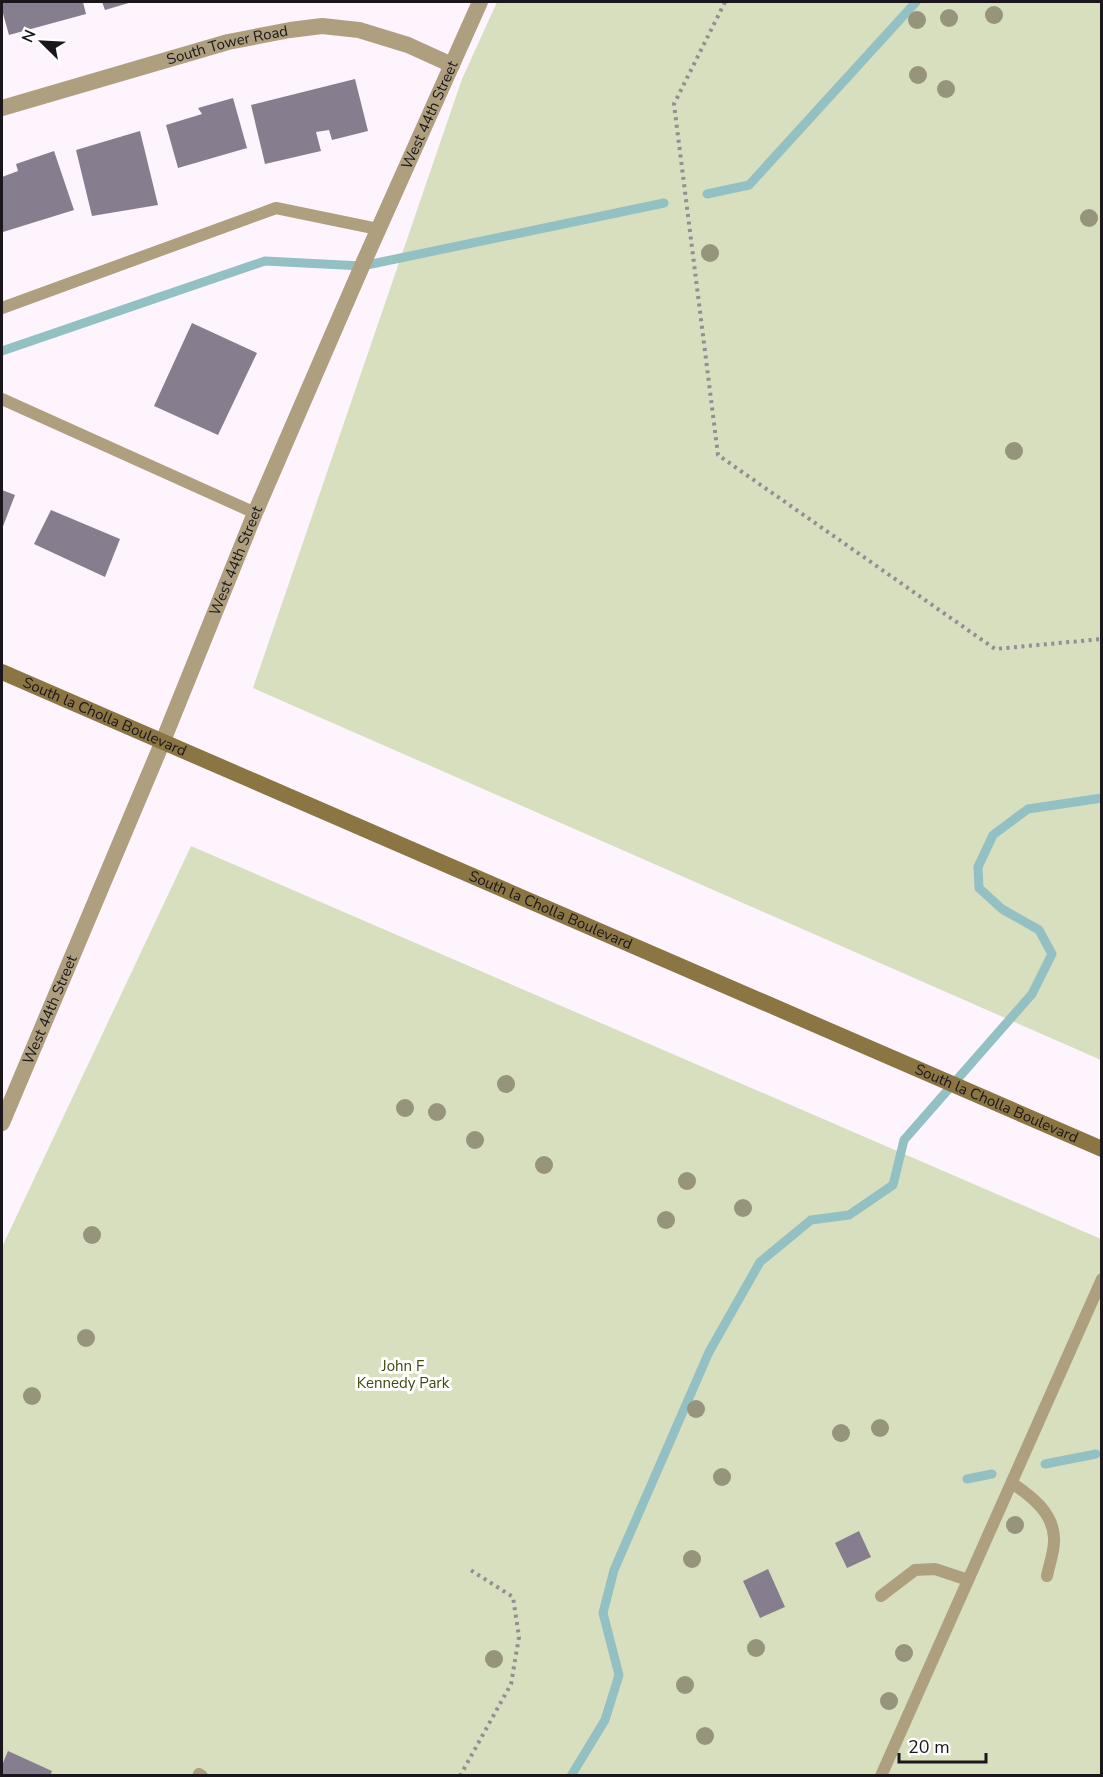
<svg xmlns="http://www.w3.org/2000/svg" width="1103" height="1777" font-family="'Nunito Sans',sans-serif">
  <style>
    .green { fill: #d7dfbe }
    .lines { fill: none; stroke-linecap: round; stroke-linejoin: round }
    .stream { stroke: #93c0c2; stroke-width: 9 }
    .building { fill: #867e8e }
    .path { stroke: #948d94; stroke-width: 4; stroke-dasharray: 3 4.5; stroke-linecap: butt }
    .service { stroke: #ae9f7f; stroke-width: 12 }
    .minor { stroke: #ae9f7f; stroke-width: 16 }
    .secondary { stroke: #8a7543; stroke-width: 16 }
    .tree { fill: #96957c }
    .labels { text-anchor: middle; stroke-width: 6; stroke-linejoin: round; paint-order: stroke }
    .street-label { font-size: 15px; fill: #1b161b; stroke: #fff }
    .park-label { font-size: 15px; fill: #404811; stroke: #fff }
  </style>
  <rect width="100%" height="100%" fill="#fef4fe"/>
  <path class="green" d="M 497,2 L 1101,2 L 1101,1060 L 253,688 L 462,79 Z
    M 191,846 L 1101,1239 L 1101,1775 L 2,1776 L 2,1247 Z"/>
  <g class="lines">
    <path class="stream" d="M 707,194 L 749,185 L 916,2
      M 2,351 L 265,261 L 362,266 L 664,203
      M 1045,1464 L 1096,1454
      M 967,1479 L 992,1474
      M 571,1776 L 605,1720 L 619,1675 L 603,1613 L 614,1570 L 709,1352 L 760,1262 L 811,1220 L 849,1215 L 893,1185 L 904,1140 L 1032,994 L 1052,954 L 1039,930 L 1002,909 L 979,888 L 978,867 L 993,835 L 1028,809 L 1102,798"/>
  </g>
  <path class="building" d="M 2,2 L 83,2 L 86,14 L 9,35 L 2,10 Z
    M 102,2 L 132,2 L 105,10 Z
    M 355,79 L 368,131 L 332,140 L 329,130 L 316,132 L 321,151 L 265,164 L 251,105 Z
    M 233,98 L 247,148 L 178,168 L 166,125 L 202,114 L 198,108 Z
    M 140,131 L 158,205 L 92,216 L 76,150 Z
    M 54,151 L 74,210 L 3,232 L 2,177 L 18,171 L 16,164 Z
    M 192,323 L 257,353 L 218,435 L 154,406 Z
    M 2,490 L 15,495 L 2,529 Z
    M 51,510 L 120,539 L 105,577 L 34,544 Z
    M 859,1531 L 871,1557 L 847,1568 L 835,1543 Z
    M 768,1569 L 785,1607 L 760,1618 L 743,1581 Z
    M 8,1751 L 52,1771 L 50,1776 L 2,1776 L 2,1765 Z"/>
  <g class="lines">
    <path class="path" d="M 725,2 L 674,104 L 718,455 L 995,649 L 1102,639
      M 460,1776 L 511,1684 L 519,1637 L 513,1597 L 469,1569"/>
    <path class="service" d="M 2,308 L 276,208 L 378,229
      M 2,399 L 255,513
      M 1012,1483 C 1031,1496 1053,1512 1054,1538 C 1055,1550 1049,1565 1047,1576
      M 881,1596 L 915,1570 L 935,1569 L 968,1580
      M 199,1774 L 202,1776
      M 881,1776 L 1102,1279"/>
    <g class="minor">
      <path id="s1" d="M 2,108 L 228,42 L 290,30 L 322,26 L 359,30 L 408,45 L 452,65"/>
      <path id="s2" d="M 2,1123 L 163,741 L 255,513 L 362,266 L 480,2"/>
    </g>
    <path class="secondary" id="s3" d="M 2,672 L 1102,1149"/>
  </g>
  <g class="tree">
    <circle cx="994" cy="15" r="9"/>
    <circle cx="949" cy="18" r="9"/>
    <circle cx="917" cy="20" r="9"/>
    <circle cx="918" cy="75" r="9"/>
    <circle cx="946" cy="89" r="9"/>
    <circle cx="1089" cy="218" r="9"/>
    <circle cx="710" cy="253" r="9"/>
    <circle cx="1014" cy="451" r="9"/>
    <circle cx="506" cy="1084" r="9"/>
    <circle cx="405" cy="1108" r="9"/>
    <circle cx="437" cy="1112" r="9"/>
    <circle cx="475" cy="1140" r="9"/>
    <circle cx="544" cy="1165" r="9"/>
    <circle cx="687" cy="1181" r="9"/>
    <circle cx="743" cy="1208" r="9"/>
    <circle cx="666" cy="1220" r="9"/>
    <circle cx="92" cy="1235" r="9"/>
    <circle cx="86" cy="1338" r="9"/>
    <circle cx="32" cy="1396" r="9"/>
    <circle cx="696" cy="1409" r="9"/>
    <circle cx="880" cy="1428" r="9"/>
    <circle cx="841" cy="1433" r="9"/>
    <circle cx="722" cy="1477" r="9"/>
    <circle cx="1015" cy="1525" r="9"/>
    <circle cx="692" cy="1559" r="9"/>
    <circle cx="756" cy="1648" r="9"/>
    <circle cx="904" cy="1653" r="9"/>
    <circle cx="494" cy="1659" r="9"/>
    <circle cx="685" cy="1685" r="9"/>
    <circle cx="889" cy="1701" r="9"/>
    <circle cx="705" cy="1736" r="9"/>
  </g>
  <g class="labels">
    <g class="street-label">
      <text dy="5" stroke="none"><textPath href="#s1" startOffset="234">South Tower Road</textPath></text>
      <text dy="5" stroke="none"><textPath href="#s2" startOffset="1095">West 44th Street</textPath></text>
      <text dy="5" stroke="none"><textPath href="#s2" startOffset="609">West 44th Street</textPath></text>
      <text dy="5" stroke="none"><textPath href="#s3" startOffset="112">South la Cholla Boulevard</textPath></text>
      <text dy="5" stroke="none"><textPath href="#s3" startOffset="598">South la Cholla Boulevard</textPath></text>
      <text dy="5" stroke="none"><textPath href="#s2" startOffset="123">West 44th Street</textPath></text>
      <text dy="5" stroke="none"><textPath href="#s3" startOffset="1084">South la Cholla Boulevard</textPath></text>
    </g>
    <g class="park-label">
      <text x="403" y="1371">John F<tspan x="403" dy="17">Kennedy Park</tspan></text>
    </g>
  </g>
  <rect width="1103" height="1777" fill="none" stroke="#1b161b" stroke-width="6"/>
  <g transform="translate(42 42) rotate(294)" stroke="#ffffff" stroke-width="4.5" paint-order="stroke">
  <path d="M0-4.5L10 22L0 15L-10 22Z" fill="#1b161b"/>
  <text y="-9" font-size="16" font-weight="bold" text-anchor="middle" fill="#1b161b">N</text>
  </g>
  <path d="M899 1753v9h87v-9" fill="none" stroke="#1b161b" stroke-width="3"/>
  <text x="908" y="1753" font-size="18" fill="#1b161b" stroke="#ffffff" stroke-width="4.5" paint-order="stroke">20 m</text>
</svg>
